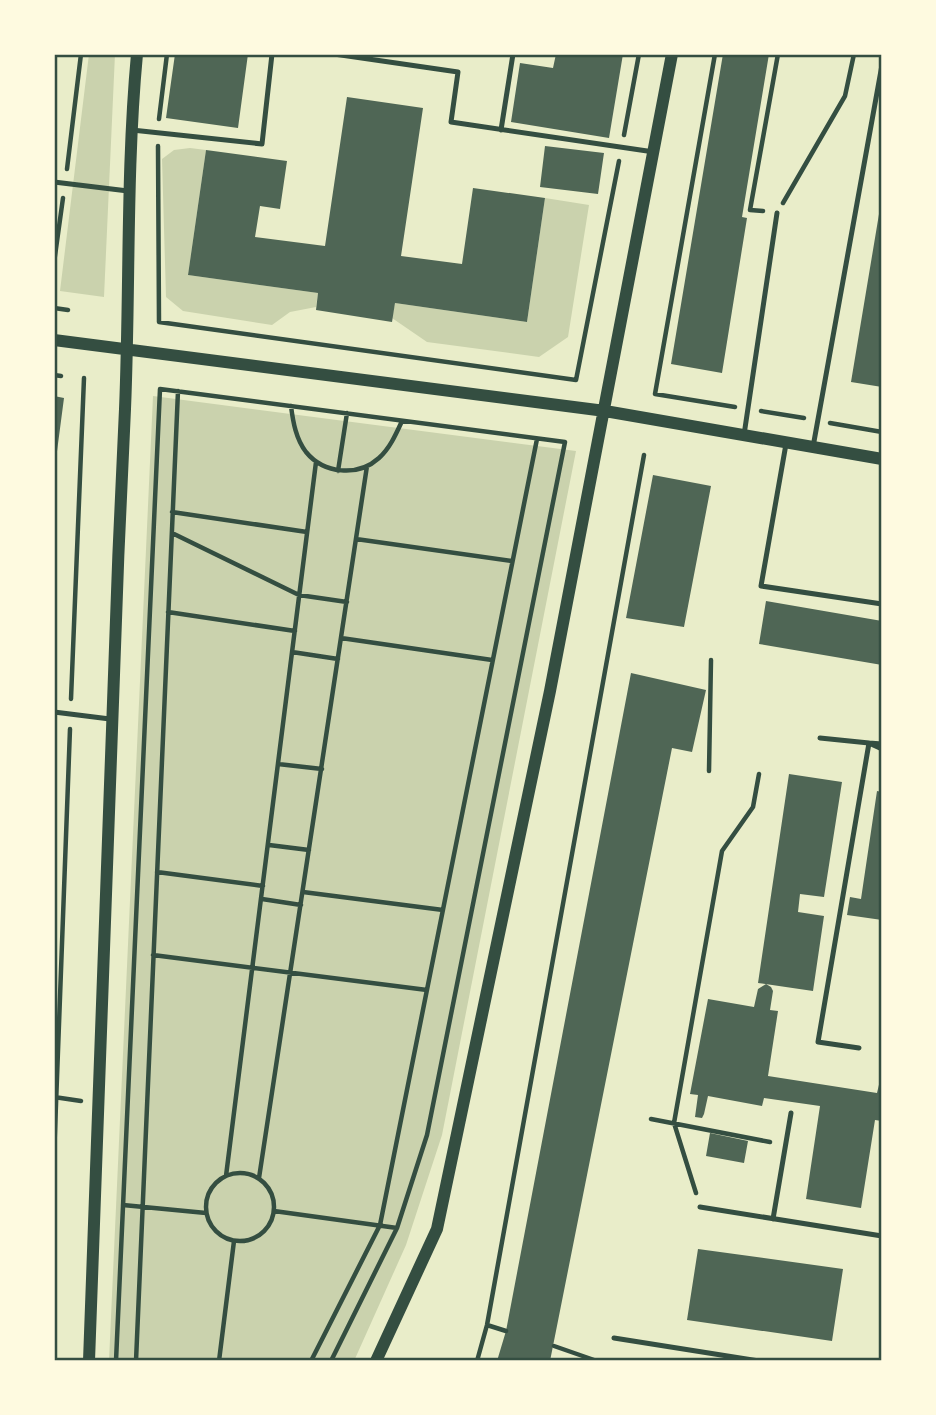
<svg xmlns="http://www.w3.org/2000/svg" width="936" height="1415" font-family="'Noto Sans',sans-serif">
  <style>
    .green { fill: #cad2ad }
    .building { fill: #4f6655 }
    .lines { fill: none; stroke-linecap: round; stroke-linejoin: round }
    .path { stroke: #344e41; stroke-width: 4.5 }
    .service { stroke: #344e41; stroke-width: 5 }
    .tertiary { stroke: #344e41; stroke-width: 12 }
    .neatline { fill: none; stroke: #344e41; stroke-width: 2.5 }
  </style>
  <rect width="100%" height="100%" fill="#e9edc9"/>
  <path class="green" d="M 89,54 L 115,54 L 104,297 L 60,291 Z
    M 190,148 L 206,150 L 188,275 L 318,293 L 316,307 L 290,312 L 272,325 L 183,311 L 166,297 L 162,159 L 174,150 Z
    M 545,198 L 589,205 L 568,337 L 539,357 L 427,342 L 392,318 L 395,303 L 527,322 Z
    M 153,396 L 576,451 L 442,1135 L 406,1245 L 354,1361 L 109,1361 Z"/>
  <path class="building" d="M 175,54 L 248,54 L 238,128 L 166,118 Z
    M 556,54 L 623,54 L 609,138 L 511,122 L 520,63 L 553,68 Z
    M 723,54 L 769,54 L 742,217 L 747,218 L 722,373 L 671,364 Z
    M 347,97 L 423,108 L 401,256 L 462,264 L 473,188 L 545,198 L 527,322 L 395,303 L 392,322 L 316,310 L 318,293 L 188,275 L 206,150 L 287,161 L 280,209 L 260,206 L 255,237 L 325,246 Z
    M 545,146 L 604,153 L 598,194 L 540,187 Z
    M 880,208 L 882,208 L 882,387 L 851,382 Z
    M 54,396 L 64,398 L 56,459 L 54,459 Z
    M 653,475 L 711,486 L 684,627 L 626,618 Z
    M 766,601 L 882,621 L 882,665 L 759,644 Z
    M 631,673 L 706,690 L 692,752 L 672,748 L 550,1361 L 497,1361 L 506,1331 Z
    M 789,774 L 842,782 L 824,897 L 800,894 L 798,912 L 824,916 L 813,991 L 758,983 Z
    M 877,791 L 882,792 L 882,920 L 847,915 L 850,897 L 861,899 Z
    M 766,984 L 771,987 L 773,991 L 770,1010 L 778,1011 L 768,1076 L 877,1093 L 882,1072 L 882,1121 L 875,1120 L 861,1208 L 806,1199 L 820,1106 L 764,1098 L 762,1106 L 708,1096 L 704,1114 L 702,1118 L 695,1117 L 698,1095 L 690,1094 L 708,999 L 754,1007 L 758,989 Z
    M 710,1133 L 748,1141 L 744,1163 L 706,1156 Z
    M 698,1249 L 843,1269 L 832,1341 L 687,1320 Z"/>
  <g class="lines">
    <path class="path" d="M 715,54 L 655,394 L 735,407
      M 159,119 L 167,54
      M 624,135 L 639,54
      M 158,146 L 159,322 L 576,380 L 619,161
      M 67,169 L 81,54
      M 783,203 L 845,96 L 854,54
      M 763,211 L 750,210 L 778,54
      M 54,263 L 63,198
      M 54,308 L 68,310
      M 54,375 L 61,376
      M 291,406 C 293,422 296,439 306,452 C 324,474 358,477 379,458 C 390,448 396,434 402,421
      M 761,411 L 804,418
      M 830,423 L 882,432
      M 338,471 L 347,413
      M 172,512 L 307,532
      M 172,533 L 299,595 L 347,602
      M 356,539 L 512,561
      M 168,612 L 295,631
      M 341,638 L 492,660
      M 292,652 L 338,659
      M 71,699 L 84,378
      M 278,764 L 322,769
      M 709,771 L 711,660
      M 269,845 L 309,850
      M 157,872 L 263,886
      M 303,892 L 443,910
      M 262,899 L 301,905
      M 153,955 L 427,990
      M 54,1097 L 81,1101
      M 651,1119 L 770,1142
      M 54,1158 L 70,729
      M206 1207a34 34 0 1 1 68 0a34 34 0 1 1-68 0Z
      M 226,1176 L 316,462
      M 259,1178 L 367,466
      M 696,1193 L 674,1123 L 722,851 L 753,807 L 759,774
      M 123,1205 L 206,1213
      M 274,1211 L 397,1228
      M 487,1325 L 506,1331
      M 554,1346 L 597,1361
      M 116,1361 L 160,389 L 565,442 L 427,1135 L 397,1228 L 331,1361
      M 136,1361 L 178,391
      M 219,1361 L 234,1241
      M 311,1361 L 380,1225 L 537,439
      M 477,1361 L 487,1325 L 644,455"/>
    <path class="service" d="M 334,54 L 458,72 L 451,122 L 654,152
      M 132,130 L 262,144 L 272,54
      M 501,130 L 513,54
      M 54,182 L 128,191
      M 744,435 L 777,213
      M 786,444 L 761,586 L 882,604
      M 813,447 L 882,65
      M 54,712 L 110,719
      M 820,738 L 869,743 L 882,749
      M 859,1048 L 818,1042 L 869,743 L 882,744
      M 700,1207 L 882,1236
      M 773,1219 L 791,1113
      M 614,1338 L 759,1361"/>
    <path class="tertiary" d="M 54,340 L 605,411 L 882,459
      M 89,1361 C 99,1043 110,726 125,409 C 130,290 126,172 137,54
      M 376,1361 L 437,1229 L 550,691 L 672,54"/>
  </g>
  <rect width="936" height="1415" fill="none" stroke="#fefae0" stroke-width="112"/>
  <rect x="56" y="56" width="824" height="1303" class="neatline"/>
</svg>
